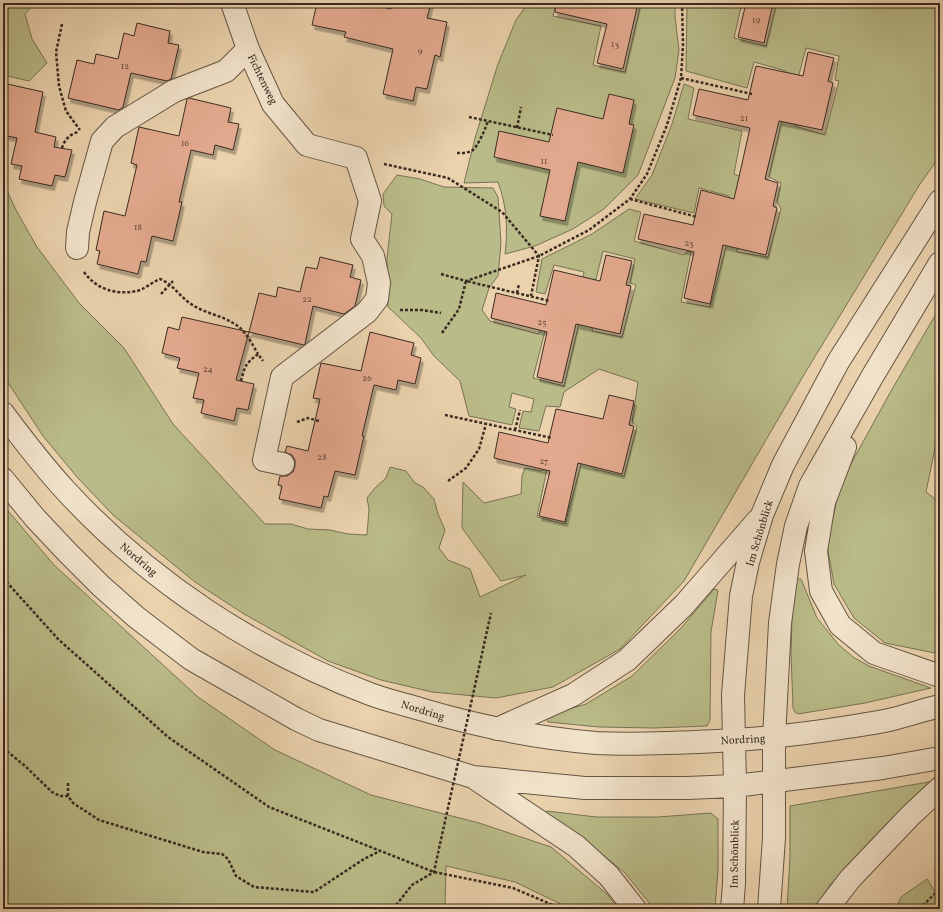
<svg xmlns="http://www.w3.org/2000/svg" width="943" height="912" font-family="Vollkorn,serif">
  <style>
    .green { fill: #b9bb88; stroke: #797354 }
    .building { fill: #e3a98e; stroke: #392b21; filter: url(#shadow) }
    .lines { fill: none; stroke-linecap: round; stroke-linejoin: round }
    .minor-casing { stroke: #655544; stroke-width: 24 }
    .path { stroke: #392b21; stroke-width: 2.5; stroke-dasharray: 3 2; stroke-linecap: butt }
    .minor { stroke: #f1e2ca; stroke-width: 22 }
    .path-bridge { stroke: #392b21; stroke-width: 2.5; stroke-dasharray: 3 2; stroke-linecap: butt }
    .labels { text-anchor: middle; stroke-width: 3; stroke-linejoin: round; paint-order: stroke }
    .number-label { font-size: 9px; fill: #644a3c }
    .street-label { font-size: 11px; fill: #392b21; stroke: #f1e2ca }
  </style>
  <defs>
    <filter id="shadow"><feDropShadow dx="2.5" dy="4.5" stdDeviation="0" flood-color="#0004"/></filter>
  </defs>
  <rect width="100%" height="100%" fill="#ead2ad"/>
  <filter id="stains"><feTurbulence type="fractalNoise" baseFrequency=".005" numOctaves="4"/><feColorMatrix values="0 0 0 0 .2 0 0 0 0 .09 0 0 0 0 .02 0 0 0 .5 -.17"/></filter>
  <radialGradient id="worn" r=".72"><stop offset=".6" stop-color="#630" stop-opacity="0"/><stop offset="1" stop-color="#630" stop-opacity=".3"/></radialGradient>
  <path class="green" d="M 3,3 L 35,3 L 25,14 L 32,39 L 47,63 L 29,81 L 3,75 Z
    M 528,3 L 556,3 L 553,16 L 601,26 L 593,65 L 625,72 L 641,3 L 651,4 L 652,3 L 675,3 L 675,17 L 679,50 L 675,78 L 638,175 L 604,209 L 573,229 L 535,246 L 505,254 C 508,230 507,206 498,182 L 464,183 L 475,138 L 498,64 L 516,20 Z
    M 687,3 L 742,3 L 734,38 L 766,46 L 777,3 L 940,3 L 940,156 L 920,184 L 802,378 L 684,581 L 620,649 L 553,687 L 496,698 L 432,692 L 381,680 L 328,661 L 244,614 L 195,582 L 113,515 L 77,477 L 43,436 L 3,375 L 3,182 L 16,210 L 37,247 L 79,303 L 124,348 L 173,424 L 265,524 L 291,524 L 308,529 L 330,530 L 348,534 L 367,535 L 369,509 L 367,498 L 375,488 L 386,478 L 390,467 L 406,471 L 415,483 L 423,487 L 434,499 L 438,514 L 445,530 L 439,548 L 448,560 L 470,569 L 480,597 L 526,575 L 501,581 L 462,528 L 463,482 L 484,503 L 521,494 L 522,476 L 525,468 L 542,471 L 543,468 L 547,469 L 537,517 L 565,524 L 583,457 L 596,459 L 594,469 L 624,476 L 637,426 L 632,422 L 638,382 L 599,369 L 564,392 L 560,407 L 546,406 L 539,431 L 519,428 L 523,411 L 531,412 L 534,399 L 512,393 L 509,407 L 516,409 L 512,425 L 469,416 L 460,381 L 434,356 L 421,338 L 388,307 L 387,258 L 392,214 L 384,206 L 383,194 L 397,175 L 420,179 L 444,187 L 493,188 L 498,197 L 501,243 L 498,276 L 489,288 L 482,310 L 490,321 L 538,334 L 540,330 L 545,331 L 533,378 L 564,386 L 581,315 L 594,318 L 592,331 L 622,337 L 636,285 L 630,283 L 635,259 L 603,251 L 594,287 L 582,284 L 584,272 L 554,265 L 545,294 L 536,292 L 542,259 L 592,234 L 629,209 L 641,212 L 634,241 L 684,255 L 688,251 L 691,252 L 681,302 L 710,307 L 729,236 L 739,239 L 737,252 L 768,257 L 781,209 L 777,201 L 781,183 L 769,177 L 784,111 L 796,115 L 795,126 L 825,135 L 839,81 L 835,80 L 839,56 L 806,48 L 797,82 L 785,79 L 786,71 L 754,62 L 747,88 L 686,71 Z
    M 684,84 L 694,88 L 688,119 L 742,131 L 734,174 L 749,180 L 742,209 L 728,206 L 729,196 L 699,188 L 694,213 L 635,199 L 652,175 L 672,124 Z
    M 940,307 L 940,424 L 926,492 L 940,503 L 940,654 L 885,643 L 854,618 L 834,584 L 827,545 L 838,495 L 852,462 L 891,391 Z
    M 3,505 L 54,565 L 198,697 L 275,750 L 371,795 L 479,823 L 551,847 L 608,895 L 618,909 L 571,909 L 515,882 L 446,866 L 445,909 L 3,909 Z
    M 795,579 L 801,579 L 817,618 L 838,644 L 853,657 L 869,666 L 931,688 L 865,703 L 798,714 L 795,712 L 793,708 L 791,654 L 792,617 Z
    M 714,589 L 718,590 L 711,632 L 710,720 L 707,726 L 654,728 L 599,727 L 548,722 L 546,718 L 549,715 L 586,704 L 632,676 L 682,627 Z
    M 940,780 L 879,833 L 830,885 L 814,909 L 787,909 L 790,857 L 790,806 Z
    M 547,811 L 596,817 L 658,817 L 711,813 L 718,819 L 718,869 L 715,909 L 654,909 L 625,873 L 586,841 L 546,818 Z
    M 927,879 L 940,899 L 940,909 L 896,909 L 901,897 Z"/>
  <path class="building" d="M 317,3 L 363,3 L 391,9 L 393,3 L 431,3 L 427,18 L 447,22 L 440,57 L 435,55 L 427,89 L 416,87 L 413,101 L 383,94 L 393,49 L 344,37 L 346,32 L 312,25 Z
    M 556,3 L 638,3 L 623,69 L 597,63 L 607,24 L 555,12 Z
    M 746,3 L 773,3 L 764,43 L 738,37 Z
    M 137,23 L 170,31 L 168,43 L 179,45 L 171,79 L 167,81 L 131,73 L 123,107 L 119,110 L 68,98 L 77,60 L 94,64 L 96,54 L 118,59 L 124,33 L 134,36 Z
    M 808,52 L 834,58 L 828,81 L 833,83 L 822,130 L 779,121 L 765,179 L 778,183 L 773,206 L 777,208 L 766,255 L 723,245 L 710,304 L 684,298 L 694,252 L 638,239 L 644,214 L 693,225 L 701,190 L 734,199 L 750,128 L 693,115 L 699,89 L 748,100 L 756,66 L 803,76 Z
    M 3,83 L 43,92 L 35,132 L 56,137 L 54,147 L 72,150 L 65,177 L 55,175 L 52,186 L 19,179 L 22,166 L 11,164 L 17,138 L 3,135 Z
    M 609,94 L 634,100 L 629,124 L 634,125 L 623,173 L 578,162 L 565,221 L 540,216 L 550,170 L 494,157 L 499,131 L 549,142 L 557,108 L 603,119 Z
    M 189,98 L 231,108 L 228,122 L 239,124 L 233,150 L 215,145 L 213,155 L 191,150 L 179,202 L 182,202 L 173,241 L 152,236 L 146,262 L 141,261 L 138,274 L 97,264 L 100,251 L 96,250 L 104,211 L 125,216 L 137,165 L 131,163 L 139,127 L 179,136 L 187,99 Z
    M 606,255 L 632,261 L 626,285 L 631,286 L 620,334 L 576,324 L 562,383 L 537,377 L 547,332 L 491,318 L 496,293 L 546,305 L 554,270 L 600,281 Z
    M 320,257 L 353,265 L 350,277 L 361,280 L 355,306 L 344,314 L 313,306 L 305,344 L 304,345 L 249,332 L 259,293 L 276,297 L 278,287 L 300,292 L 306,267 L 317,269 Z
    M 182,317 L 249,332 L 236,380 L 254,384 L 248,410 L 237,408 L 234,421 L 201,413 L 204,400 L 193,398 L 199,373 L 177,368 L 180,358 L 162,353 L 168,327 L 179,330 Z
    M 370,332 L 414,343 L 411,355 L 421,358 L 415,384 L 398,380 L 396,390 L 374,385 L 362,436 L 364,436 L 355,475 L 335,471 L 328,497 L 324,496 L 321,508 L 279,499 L 282,486 L 278,485 L 280,476 L 287,476 L 293,472 L 295,466 L 295,460 L 292,455 L 285,452 L 287,446 L 308,451 L 320,399 L 313,398 L 321,363 L 361,371 Z
    M 609,395 L 634,401 L 629,425 L 634,426 L 622,474 L 578,463 L 565,522 L 539,516 L 550,471 L 494,458 L 499,432 L 548,443 L 556,409 L 603,419 Z"/>
  <g class="lines">
    <defs>
      <path id="minor" d="M 232,3 L 248,49 L 273,104 L 307,145 L 356,158 L 370,201 L 362,239 L 373,256 L 379,283 L 377,299 L 367,312 L 282,377 L 264,460 L 283,464
        M 77,248 L 78,232 L 85,202 L 102,141 L 115,127 L 174,91 L 226,71 L 248,49
        M 3,413 C 23,440 43,466 66,491 C 149,581 255,651 370,694 C 386,700 403,704 420,709 C 477,726 536,738 596,743 C 636,745 677,743 717,741 C 761,739 804,734 848,727 C 861,725 876,723 889,720 C 906,716 923,710 940,706
        M 845,447 L 824,502 L 816,551 L 821,591 L 840,625 L 874,653 L 940,676
        M 3,479 L 35,518 L 67,552 L 101,586 L 136,617 L 191,659 L 296,719 L 319,730 L 473,777 L 585,788 L 687,788 L 735,786 L 883,768 L 940,758
        M 497,729 L 573,695 L 627,660 L 684,605 L 757,521
        M 476,779 L 576,846 L 609,876 L 635,909
        M 732,909 L 734,884 L 735,786 L 733,695 L 741,596 L 748,562 L 762,515 L 783,465 L 838,362 L 940,201
        M 769,909 L 774,838 L 774,738 L 780,623 L 788,564 L 796,526 L 810,486 L 872,377 L 940,263
        M 827,909 L 850,879 L 910,816 L 940,788"/>
    </defs>
    <use href="#minor" class="minor-casing"/>
    <path class="path" d="M 62,24 L 56,52 L 59,86 L 66,111 L 80,130
      M 681,78 L 752,94
      M 469,117 L 488,121
      M 517,128 L 521,107
      M 62,148 C 64,140 71,133 79,132
      M 457,153 C 462,153 469,153 473,150 C 478,146 486,127 488,121 L 553,135
      M 384,164 L 448,178 L 502,212 L 539,256 L 531,296
      M 630,199 L 697,217
      M 84,272 C 97,290 116,295 137,291 C 145,289 152,282 160,279 C 173,284 180,297 191,304 C 204,313 220,315 233,323 C 245,329 252,344 258,354
      M 441,274 L 466,281 L 539,256 L 589,230 L 630,199 L 647,174 L 667,125 L 681,78 L 683,45 L 682,3
      M 517,293 L 519,284
      M 161,294 L 173,281
      M 400,310 L 422,310 L 441,313
      M 442,333 L 459,309 L 466,281 L 550,301
      M 241,381 C 245,366 245,364 258,354 L 263,361
      M 445,415 L 552,438
      M 297,422 L 308,418 L 319,421
      M 515,430 L 520,410
      M 448,481 L 466,468 L 479,449 L 486,424
      M 3,578 L 58,639 L 168,737 L 269,807 L 434,872 L 513,888 L 562,909
      M 3,748 L 25,766 L 52,792 L 60,796 L 68,796 L 73,803 L 99,820 L 203,852 L 222,854 L 228,859 L 236,876 L 254,887 L 314,892 L 364,859 L 380,851
      M 68,783 L 68,796
      M 393,909 L 412,885 L 434,872 L 440,844
      M 919,909 L 940,889"/>
    <use href="#minor" class="minor"/>
    <path class="path-bridge" d="M 440,844 L 491,613"/>
  </g>
  <g class="labels">
    <g class="number-label">
      <text x="756" y="23">19</text>
      <text x="615" y="47">13</text>
      <text x="420" y="54">9</text>
      <text x="125" y="69">12</text>
      <text x="744" y="121">21</text>
      <text x="185" y="146">16</text>
      <text x="544" y="164">11</text>
      <text x="138" y="230">18</text>
      <text x="689" y="246">23</text>
      <text x="307" y="302">22</text>
      <text x="542" y="325">25</text>
      <text x="208" y="372">24</text>
      <text x="367" y="381">26</text>
      <text x="322" y="460">28</text>
      <text x="544" y="464">27</text>
    </g>
    <g class="street-label">
      <text transform="translate(263 79) rotate(64)" y="4">Fichtenweg</text>
      <text transform="translate(759 533) rotate(-73)" y="4">Im Schönblick</text>
      <text transform="translate(139 559) rotate(40)" y="4">Nordring</text>
      <text transform="translate(423 710) rotate(17)" y="4">Nordring</text>
      <text transform="translate(743 739) rotate(-3)" y="4">Nordring</text>
      <text transform="translate(734 854) rotate(-89)" y="4">Im Schönblick</text>
    </g>
  </g>
  <rect width="943" height="912" fill="none" stroke="#ead2ad" stroke-width="16"/>
  <rect x="4" y="4" width="935" height="904" fill="none" stroke="#392b21" stroke-width="2"/>
  <rect x="8" y="8" width="927" height="896" fill="none" stroke="#392b21"/>
  <rect width="100%" height="100%" filter="url(#stains)"/>
  <rect width="100%" height="100%" fill="url(#worn)"/>
</svg>
